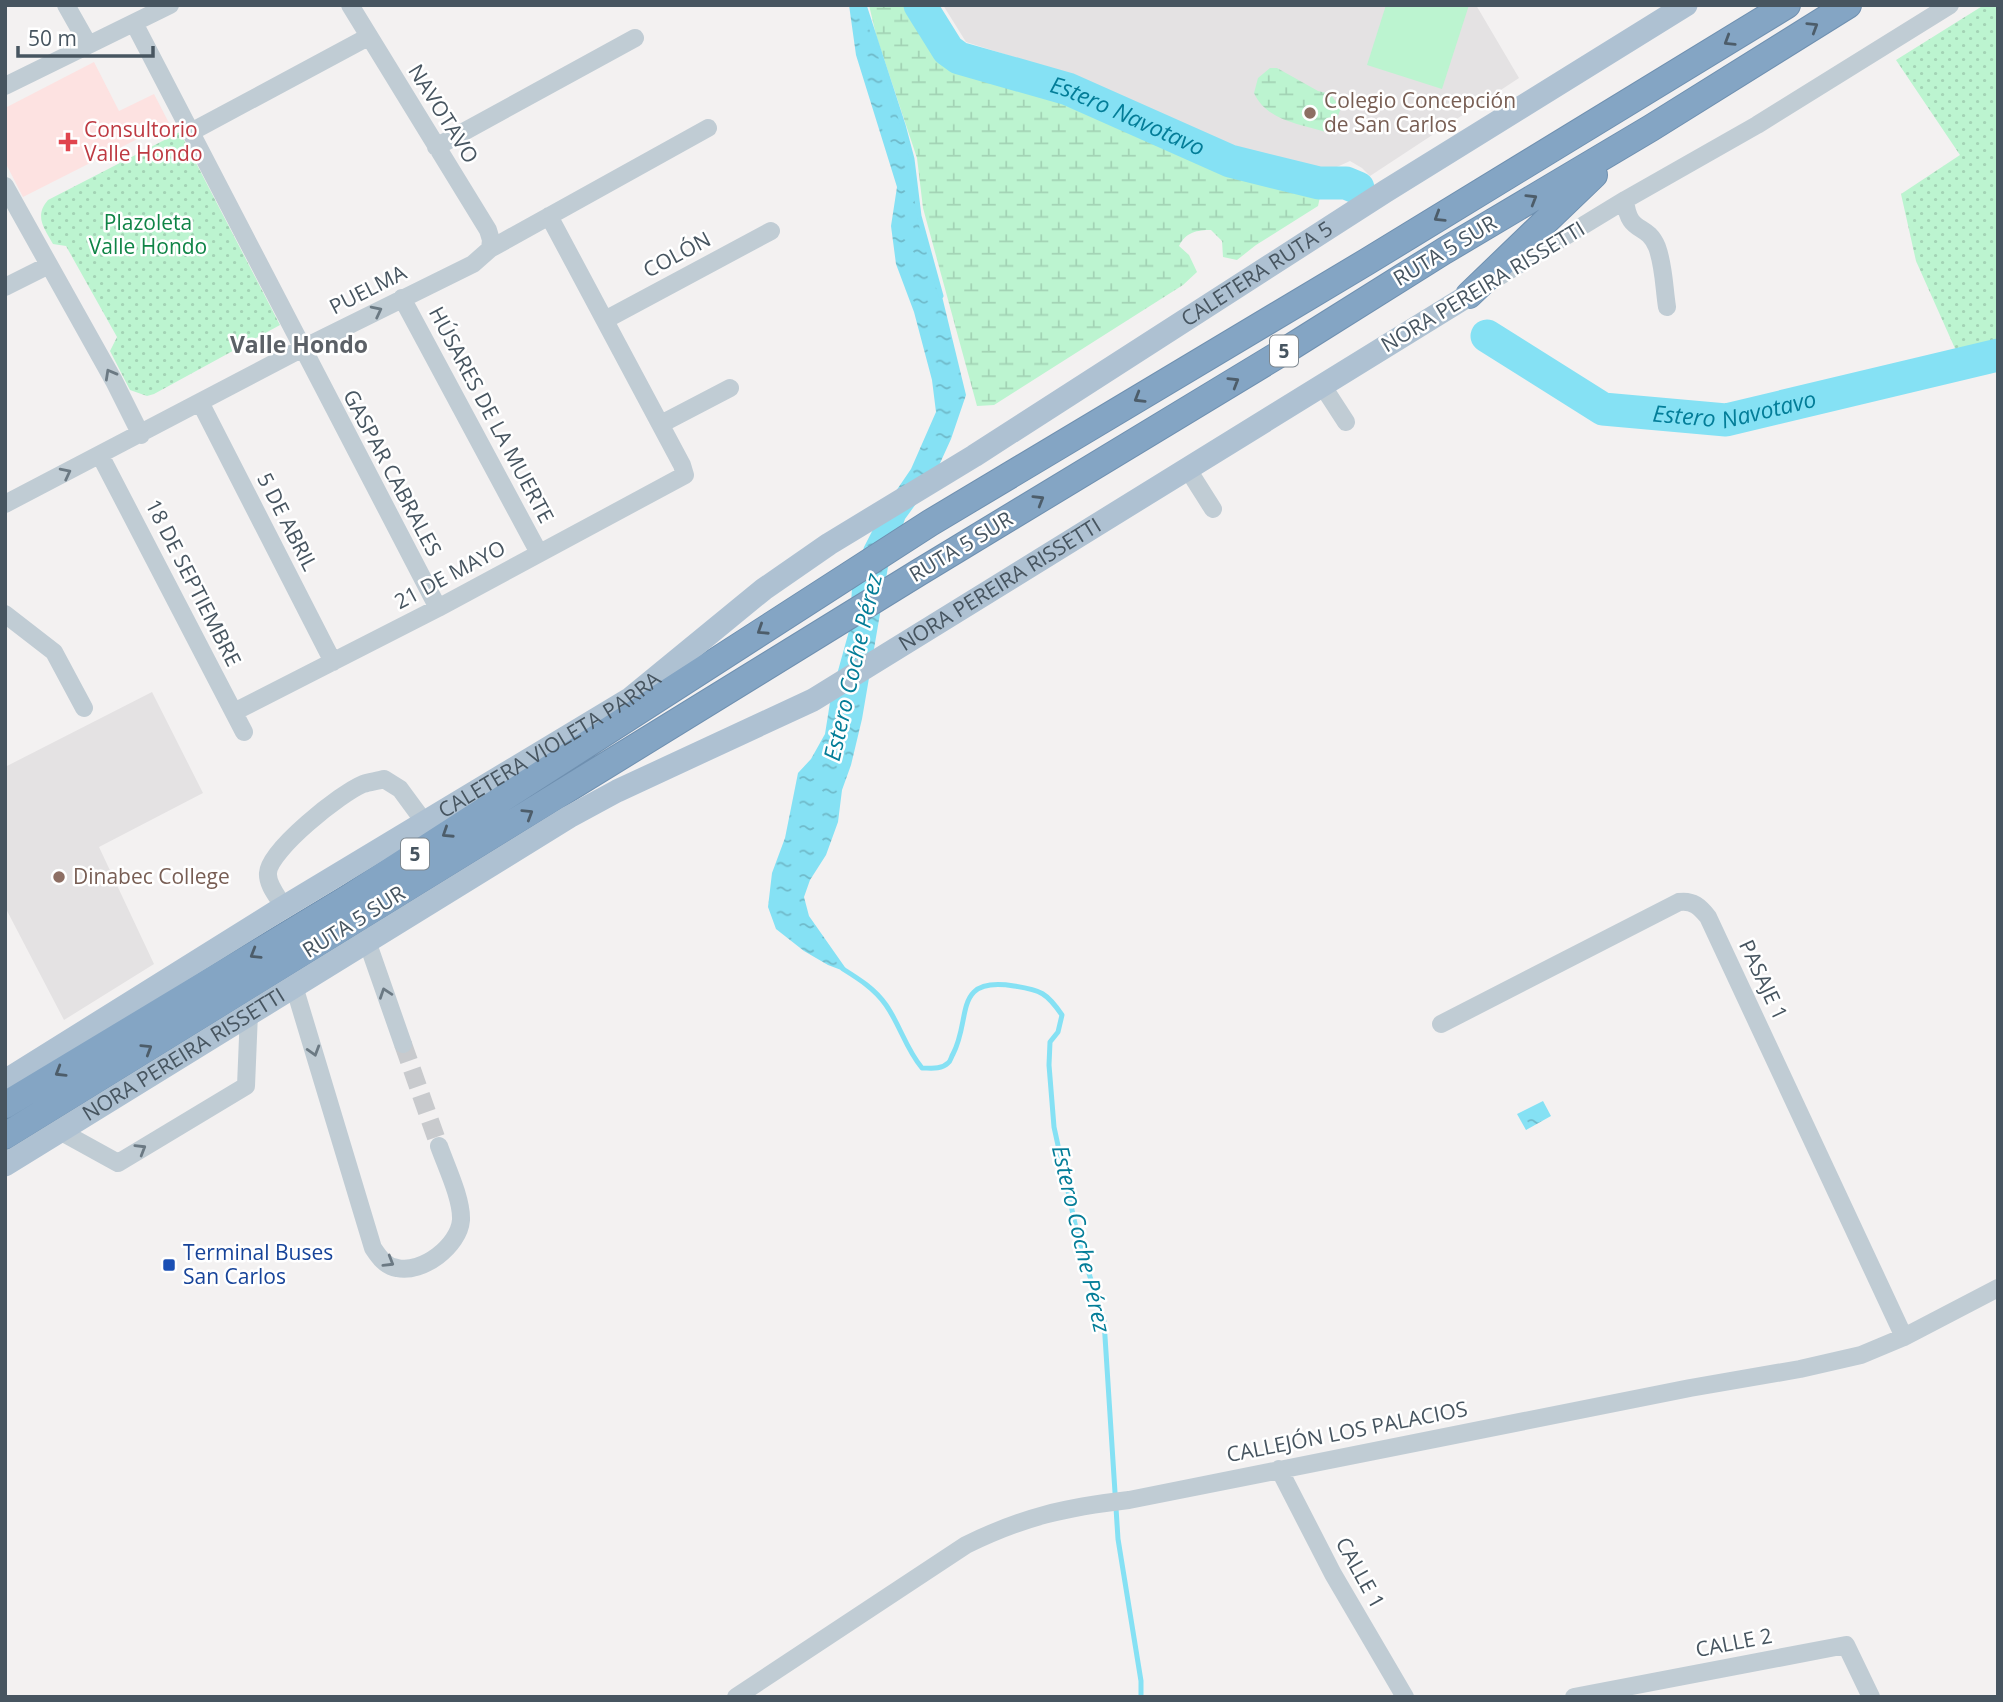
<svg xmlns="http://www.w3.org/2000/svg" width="2003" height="1702" font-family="'Open Sans',sans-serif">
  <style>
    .education { fill: #e4e2e3 }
    .medical { fill: #fde2e1 }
    .wetland { fill: url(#wetland-marsh) }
    .park { fill: url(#park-dots) }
    .garden { fill: #bcf4d0 }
    .water { fill: url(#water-ripples) }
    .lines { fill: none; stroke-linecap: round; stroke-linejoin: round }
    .stream { stroke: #85e1f4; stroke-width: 5 }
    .river { stroke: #85e1f4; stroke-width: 33 }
    .minor-tunnel { stroke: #c8cacd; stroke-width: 18; stroke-dasharray: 18 9; stroke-linecap: butt }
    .highway-casing { stroke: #6f90b0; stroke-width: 28 }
    .minor { stroke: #c0ccd4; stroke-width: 18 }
    .major { stroke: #aec1d2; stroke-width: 23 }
    .highway { stroke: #84a5c4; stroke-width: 26 }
    .oneway { stroke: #4d5d6a }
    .oneway2 { stroke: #6b7983 }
    .education-dot { fill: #8d6e63; stroke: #fff; stroke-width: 2.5 }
    .health-dot { fill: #e0444e; stroke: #fff; stroke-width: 2.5 }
    .transit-dot { fill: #1a4fb4; stroke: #fff; stroke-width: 2.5 }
    .labels { text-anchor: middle; stroke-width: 5; stroke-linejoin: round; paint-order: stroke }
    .shield { fill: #fff; stroke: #7e8890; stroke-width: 2 }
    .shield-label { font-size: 19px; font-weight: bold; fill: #475560 }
    .education-label { font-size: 21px; fill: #785e54; stroke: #fff; text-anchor: start }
    .street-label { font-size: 21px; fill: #475560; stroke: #fff }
    .health-label { font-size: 21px; fill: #be3a42; stroke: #fff; text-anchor: start }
    .park-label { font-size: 21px; fill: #0f8446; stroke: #fff }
    .transit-label { font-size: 21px; fill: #164399; stroke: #fff; text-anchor: start }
    .water-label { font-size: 23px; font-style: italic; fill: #037d98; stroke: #fff }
    .neighbourhood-label { font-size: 23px; font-weight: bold; fill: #5c6167; stroke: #fff }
  </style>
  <defs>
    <pattern id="wetland-marsh" width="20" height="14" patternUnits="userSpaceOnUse" patternTransform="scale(1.75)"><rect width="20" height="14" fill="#bcf4d0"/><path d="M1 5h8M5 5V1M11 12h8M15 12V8" fill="none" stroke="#a3d3b5"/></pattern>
    <pattern id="park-dots" width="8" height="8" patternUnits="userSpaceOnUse" patternTransform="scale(1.75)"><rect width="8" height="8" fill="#bcf4d0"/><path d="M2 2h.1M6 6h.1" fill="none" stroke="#a3d3b5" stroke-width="1.8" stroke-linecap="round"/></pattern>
    <pattern id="water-ripples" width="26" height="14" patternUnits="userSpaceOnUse" patternTransform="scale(1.75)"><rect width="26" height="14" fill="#85e1f4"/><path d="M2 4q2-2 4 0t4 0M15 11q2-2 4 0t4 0" fill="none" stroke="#6fb9c9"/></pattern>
  </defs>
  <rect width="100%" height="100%" fill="#f3f1f1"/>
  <path class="education" d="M 943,5 L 1476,5 L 1519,78 L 1370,176 L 1362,168 L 1350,161 L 1328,171 L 1231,148 L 1067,74 L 966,42 Z
    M 152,692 L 203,793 L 99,847 L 154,964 L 64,1020 L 5,907 L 5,767 Z"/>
  <path class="medical" d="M 94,62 L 119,111 L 154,94 L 169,123 L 23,197 L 5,162 L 5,108 Z"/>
  <path class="wetland" d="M 869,5 L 907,5 L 916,15 L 943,62 L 961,72 L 1067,103 L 1227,174 L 1320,197 L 1318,206 L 1256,245 L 1237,260 L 1223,257 L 1222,241 L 1211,230 C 1197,230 1186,232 1179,246 L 1189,255 L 1197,272 L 1183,285 L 994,405 L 977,406 L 923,208 L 917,158 L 876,35 Z
    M 1270,68 L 1277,68 L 1318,91 L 1330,94 L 1341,108 L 1334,126 L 1326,132 C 1299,124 1266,120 1254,93 L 1258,78 Z"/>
  <path class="park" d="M 1984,5 L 1998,5 L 1998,340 L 1957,353 L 1916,261 L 1901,194 L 1960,155 L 1896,60 Z
    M 180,132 L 280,325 L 154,394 L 147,396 L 130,390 L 110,351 L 117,337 L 66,246 L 53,244 C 44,228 34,216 48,200 Z"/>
  <path class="garden" d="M 1386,5 L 1469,5 L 1442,89 L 1367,65 Z"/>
  <path class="water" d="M 849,5 L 864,5 L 903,125 L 912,159 L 919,216 L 940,288 L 966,395 L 951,439 L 931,483 L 905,519 L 888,567 L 862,719 L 851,765 L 842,790 L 838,822 L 826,855 L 810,880 L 804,897 L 809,916 L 849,973 L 828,965 L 804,951 L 776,929 L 768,907 L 772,873 L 785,838 L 798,773 L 811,759 L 825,734 L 831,696 L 849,631 L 852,589 L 864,547 L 883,510 L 911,469 L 936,412 L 932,380 L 914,312 L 896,264 L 891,226 L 897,187 L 856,55 Z
    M 911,5 L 927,5 C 942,26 952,45 977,54 L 974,63 C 941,65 931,25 911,5 Z
    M 1543,1101 L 1551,1116 L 1526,1130 L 1517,1114 Z"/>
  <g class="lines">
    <path class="stream" d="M 864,5 L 903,125 L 912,159 L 919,216 L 941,296
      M 843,969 C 859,979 875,989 886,1005 C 900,1025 906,1049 922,1068 C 930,1068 941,1070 948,1063 C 951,1061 951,1057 953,1054 C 972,1018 952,976 1014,986 C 1041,990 1047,993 1062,1015 L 1058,1032 L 1050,1042 L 1049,1065 L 1054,1127 L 1079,1242 L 1104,1321 L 1118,1539 L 1141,1681 L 1141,1697"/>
    <g class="river">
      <path id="s1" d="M 920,5 L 948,50 L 959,58 L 1068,89 L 1230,161 L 1319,183 L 1346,183 L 1358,188"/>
      <path id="s2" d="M 1487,336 L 1603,409 L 1726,420 L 1998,355"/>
    </g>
    <path class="minor-tunnel" d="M 403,1044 L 439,1146"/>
    <defs>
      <path id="highway" d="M 1469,295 L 1594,175
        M 5,1105 L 350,897 L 930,523 L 1368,261 L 1787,5
        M 5,1136 L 918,573 L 1291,347 L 1444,251 L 1651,128 L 1848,5"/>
    </defs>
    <use href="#highway" class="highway-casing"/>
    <path class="minor" d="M 66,5 L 88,44
      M 350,5 L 488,230 L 491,240 L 490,249
      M 134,23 L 438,608
      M 5,86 L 170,5
      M 191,132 L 368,37
      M 436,147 L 635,38
      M 5,186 L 114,381 L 141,435
      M 1625,200 C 1629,236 1646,221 1657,247 C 1664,266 1664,288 1667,307
      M 1500,276 L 1625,200 L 1757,125 L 1950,5
      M 5,287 L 49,265
      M 402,298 L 539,553
      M 605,320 L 771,231
      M 1322,385 L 1346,422
      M 200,402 L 333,662
      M 661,424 L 730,388
      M 100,455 L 244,732
      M 1187,468 L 1213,509
      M 5,504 L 301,349 L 473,264 L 490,249 L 708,128
      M 5,614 L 54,652 L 84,708
      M 234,712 L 438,608 L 685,475 L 682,465 L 549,216
      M 284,907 C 278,897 267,885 268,873 C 269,850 341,793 363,784 C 369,782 377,781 384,779 L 400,789 L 425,823
      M 367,941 L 403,1044
      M 294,986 L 373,1248 C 379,1257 385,1266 397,1268 C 422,1274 459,1246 461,1220 C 462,1199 446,1166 439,1146
      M 1441,1024 L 1679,902 C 1693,900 1700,907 1708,917 L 1904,1337
      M 60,1131 L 118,1163 L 246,1086 L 249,1013
      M 1279,1469 L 1333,1574 L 1405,1697
      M 736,1697 L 966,1545 C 1023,1517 1066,1507 1129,1500 L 1690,1388 L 1800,1369 L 1861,1355 L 1904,1337 L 1998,1288
      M 1574,1697 L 1846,1645 L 1871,1697"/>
    <g class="major">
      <path id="s3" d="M 5,1081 L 274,913 L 631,698 L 764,589 L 829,544 L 974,456 L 1386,191 L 1686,5"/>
      <path id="s4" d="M 5,1165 L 569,817 L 617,791 L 813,700 L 1469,295"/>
    </g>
    <use href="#highway" class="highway"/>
  </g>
  <defs><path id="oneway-chevron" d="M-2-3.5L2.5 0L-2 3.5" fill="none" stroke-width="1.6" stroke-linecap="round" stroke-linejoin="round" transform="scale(1.75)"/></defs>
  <g class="oneway">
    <use href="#oneway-chevron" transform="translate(1813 27) rotate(-32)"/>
    <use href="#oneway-chevron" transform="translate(1729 41) rotate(148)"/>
    <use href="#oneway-chevron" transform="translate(1532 199) rotate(-31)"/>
    <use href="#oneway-chevron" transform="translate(1439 217) rotate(148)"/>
    <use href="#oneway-chevron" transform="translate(1234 382) rotate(-31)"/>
    <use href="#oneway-chevron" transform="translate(1139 398) rotate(149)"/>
    <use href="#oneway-chevron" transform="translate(1039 500) rotate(-31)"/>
    <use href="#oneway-chevron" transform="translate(762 630) rotate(147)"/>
    <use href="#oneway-chevron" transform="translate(528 814) rotate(-32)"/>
    <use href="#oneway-chevron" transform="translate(447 833) rotate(147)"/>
    <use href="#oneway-chevron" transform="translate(255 954) rotate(149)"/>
    <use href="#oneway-chevron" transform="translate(147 1049) rotate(-32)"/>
    <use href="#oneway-chevron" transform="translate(60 1072) rotate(149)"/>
  </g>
  <g class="oneway2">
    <use href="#oneway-chevron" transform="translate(377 311) rotate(-27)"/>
    <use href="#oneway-chevron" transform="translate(110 374) rotate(-119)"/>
    <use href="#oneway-chevron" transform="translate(66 473) rotate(-27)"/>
    <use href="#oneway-chevron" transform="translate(385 993) rotate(-109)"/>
    <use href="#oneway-chevron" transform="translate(314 1051) rotate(73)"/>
    <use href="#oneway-chevron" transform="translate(141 1149) rotate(-31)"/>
    <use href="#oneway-chevron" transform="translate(389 1262) rotate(31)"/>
  </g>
  <g class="education-dot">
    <circle cx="1310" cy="113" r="7"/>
    <circle cx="59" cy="877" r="7"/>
  </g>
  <path class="health-dot" d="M64.5 131.5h7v7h7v7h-7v7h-7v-7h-7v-7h7z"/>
  <rect class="transit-dot" x="162" y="1258" width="14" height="14" rx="3.5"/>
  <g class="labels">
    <g class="shield">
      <rect x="1270" y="335.5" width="28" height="31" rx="5"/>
      <rect x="401" y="838.5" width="28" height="31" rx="5"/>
    </g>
    <g class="shield-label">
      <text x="1284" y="358">5</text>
      <text x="415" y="861">5</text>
    </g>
    <g class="education-label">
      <text x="1324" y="108">Colegio Concepción<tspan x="1324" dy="24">de San Carlos</tspan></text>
      <text x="73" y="884">Dinabec College</text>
    </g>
    <g class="street-label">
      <text transform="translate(443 114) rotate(58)" y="7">NAVOTAVO</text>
      <text transform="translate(1445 251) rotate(-31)" y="7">RUTA 5 SUR</text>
      <text transform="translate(677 255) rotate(-28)" y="7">COLÓN</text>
      <text dy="7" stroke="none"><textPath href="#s3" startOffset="1491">CALETERA RUTA 5</textPath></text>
      <text transform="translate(1483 287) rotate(-31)" y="7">NORA PEREIRA RISSETTI</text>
      <text transform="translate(368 290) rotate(-27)" y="7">PUELMA</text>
      <text transform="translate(491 415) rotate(62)" y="7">HÚSARES DE LA MUERTE</text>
      <text transform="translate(392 473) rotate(62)" y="7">GASPAR CABRALES</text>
      <text transform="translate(287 522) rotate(63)" y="7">5 DE ABRIL</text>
      <text transform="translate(961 547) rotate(-31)" y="7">RUTA 5 SUR</text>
      <text transform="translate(450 575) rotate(-28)" y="7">21 DE MAYO</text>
      <text transform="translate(193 583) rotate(63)" y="7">18 DE SEPTIEMBRE</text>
      <text dy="7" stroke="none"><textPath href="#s4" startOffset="1153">NORA PEREIRA RISSETTI</textPath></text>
      <text dy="7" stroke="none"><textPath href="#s3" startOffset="640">CALETERA VIOLETA PARRA</textPath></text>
      <text transform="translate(354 922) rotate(-32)" y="7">RUTA 5 SUR</text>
      <text transform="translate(1763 980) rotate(65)" y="7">PASAJE 1</text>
      <text dy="7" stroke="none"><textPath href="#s4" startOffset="210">NORA PEREIRA RISSETTI</textPath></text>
      <text transform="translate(1347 1432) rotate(-11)" y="7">CALLEJÓN LOS PALACIOS</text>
      <text transform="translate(1360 1573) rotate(61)" y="7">CALLE 1</text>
      <text transform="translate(1734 1643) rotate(-11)" y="7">CALLE 2</text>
    </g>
    <g class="health-label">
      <text x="84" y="137">Consultorio<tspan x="84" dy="24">Valle Hondo</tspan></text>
    </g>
    <g class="park-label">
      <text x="148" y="230">Plazoleta<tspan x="148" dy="24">Valle Hondo</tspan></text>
    </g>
    <g class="transit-label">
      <text x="183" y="1260">Terminal Buses<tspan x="183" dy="24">San Carlos</tspan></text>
    </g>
    <g class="water-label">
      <text dy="8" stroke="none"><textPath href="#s1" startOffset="245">Estero Navotavo</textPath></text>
      <text dy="8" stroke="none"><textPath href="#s2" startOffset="270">Estero Navotavo</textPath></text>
      <text transform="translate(853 667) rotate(-77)" y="8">Estero Coche Pérez</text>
      <text transform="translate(1081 1239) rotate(77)" y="8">Estero Coche Pérez</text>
    </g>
    <g class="neighbourhood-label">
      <text x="299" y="353">Valle Hondo</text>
    </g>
  </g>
  <rect width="2003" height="1702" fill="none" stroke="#475560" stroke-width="14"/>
  <path d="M18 46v10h135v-10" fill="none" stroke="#475560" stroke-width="3.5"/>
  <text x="28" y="46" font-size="21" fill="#475560" stroke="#ffffff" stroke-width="5" paint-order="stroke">50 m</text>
</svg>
